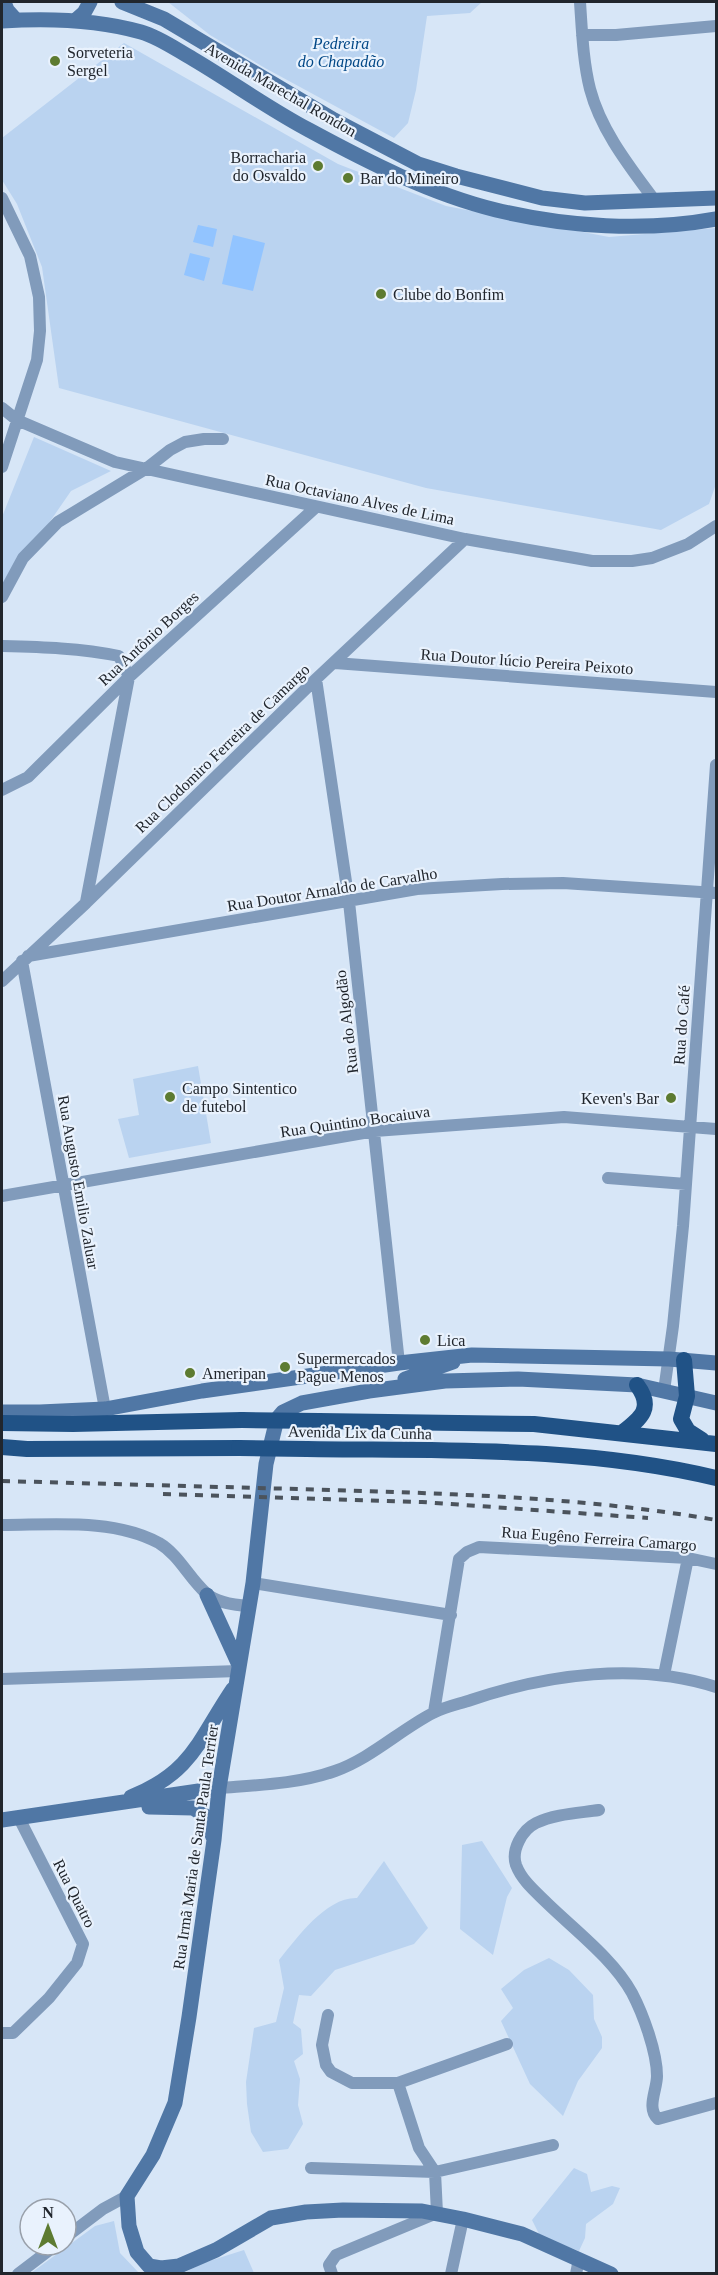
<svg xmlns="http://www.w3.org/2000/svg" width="718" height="2275" font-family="Georgia,serif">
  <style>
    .green { fill: #bad3f0 }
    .water { fill: #92c4ff }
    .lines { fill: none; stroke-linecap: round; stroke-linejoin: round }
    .minor { stroke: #819bbb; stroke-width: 12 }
    .secondary { stroke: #5077a5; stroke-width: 15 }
    .trunk { stroke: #205286; stroke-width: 16 }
    .rail { stroke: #4b535c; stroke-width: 4; stroke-dasharray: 8 8; stroke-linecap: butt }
    .trunk-bridge { stroke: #205286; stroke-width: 16 }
    .poi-dot { fill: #5d7b31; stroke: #e9f2fd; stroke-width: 2 }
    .labels { text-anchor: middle; stroke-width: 4.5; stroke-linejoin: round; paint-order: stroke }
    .park-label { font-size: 16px; font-style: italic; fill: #004786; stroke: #e9f2fd }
    .poi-label { font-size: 16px; fill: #21262d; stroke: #e9f2fd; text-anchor: start }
    .street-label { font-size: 16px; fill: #21262d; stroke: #e9f2fd }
  </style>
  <rect width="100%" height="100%" fill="#d7e6f7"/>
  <path class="green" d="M 168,2 L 482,2 L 470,13 L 427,16 L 416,90 L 408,123 L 394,138 L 265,68 L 210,35 Z
    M 124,43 L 338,164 L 446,206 L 609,237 L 716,228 L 716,484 L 709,504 L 661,530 L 426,488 L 59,388 L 42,267 L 17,204 L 2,180 L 2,138 Z
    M 34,437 L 111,471 L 71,491 L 2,591 L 2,517 Z
    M 198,1066 L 211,1143 L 129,1158 L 118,1119 L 139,1115 L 133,1079 Z
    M 482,1841 L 512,1888 L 507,1897 L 493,1955 L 460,1929 L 462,1845 Z
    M 384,1861 L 428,1928 L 414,1944 L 335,1970 L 311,1996 L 299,1995 L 293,2023 L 301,2029 L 303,2054 L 294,2061 L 300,2079 L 298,2105 L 303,2124 L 288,2149 L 263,2152 L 251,2132 L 247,2104 L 246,2082 L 254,2028 L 276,2022 L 284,1988 L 279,1960 C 297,1938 326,1897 357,1898 Z
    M 549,1958 L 569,1970 L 593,1995 L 594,2019 L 602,2037 L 602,2048 L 578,2081 L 563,2116 L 530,2084 L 501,2021 L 513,2008 L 501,1989 L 524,1970 Z
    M 574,2168 L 587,2174 L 591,2192 L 612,2186 L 620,2188 L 613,2204 L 586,2224 L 585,2238 L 579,2251 L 540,2236 L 532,2220 Z
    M 114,2221 L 120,2253 L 139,2273 L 31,2273 L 95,2226 Z
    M 244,2250 L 254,2273 L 182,2274 L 203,2263 Z"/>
  <path class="water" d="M 198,225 L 217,229 L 213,247 L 193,242 Z
    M 233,235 L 265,243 L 253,291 L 222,284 Z
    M 190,253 L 210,258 L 204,281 L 184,275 Z"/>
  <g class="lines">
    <path class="minor" d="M 580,2 C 582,31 583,61 590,89 C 601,131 630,167 655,201
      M 582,35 L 616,35 L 716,26
      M 2,198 L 30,256 L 39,297 L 40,331 L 37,360 L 2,467
      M 2,408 L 17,420 L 115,462 L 465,539 L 592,561 L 632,561 L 652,558 L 688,544 L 716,526
      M 2,597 L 23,558 L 58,522 L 147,468 L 170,450 L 185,442 L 204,439 L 223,439
      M 2,646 C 41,647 81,648 119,656 L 129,677 L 86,902
      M 335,663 L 716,692
      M 316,679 L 349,902 L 399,1363
      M 2,790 L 28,777 L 129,677 L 316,507
      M 28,956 L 417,889 L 502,884 L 563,883 L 716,893
      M 22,961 L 105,1409
      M 2,981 L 86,903 L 316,679 L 465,539
      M 608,1178 L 686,1184
      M 2,1196 L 375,1131 L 564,1117 L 716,1129
      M 664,1391 L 673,1326 L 683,1226 L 716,765
      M 2,1525 C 52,1525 113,1518 159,1543 C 179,1555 189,1578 206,1593 C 216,1603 235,1605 249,1606
      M 253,1583 L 451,1615
      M 664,1675 L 688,1558
      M 2,1679 L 238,1671
      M 434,1712 L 459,1559 L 467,1552 L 479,1547 L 688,1558 L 716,1564
      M 219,1788 C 258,1785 299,1784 335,1771 C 370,1759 400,1730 433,1713 C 444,1707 459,1704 471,1700 C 548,1674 638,1662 716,1687
      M 599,1810 C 579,1813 554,1814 536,1823 C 522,1830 511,1850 516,1865 C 522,1881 536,1892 548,1904 C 576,1931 614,1960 632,1993 C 643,2014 657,2052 657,2076 C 657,2090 646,2108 658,2119 L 716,2103
      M 328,2015 L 322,2045 L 326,2065 L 331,2072 L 352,2083 L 398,2083 L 507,2044
      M 2,2033 L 13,2033 L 49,1998 L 77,1963 L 83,1944 L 19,1818
      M 311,2168 L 435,2172 L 553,2145
      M 66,2237 L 103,2209 L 127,2196
      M 18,2274 L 56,2245
      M 332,2274 L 329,2265 L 336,2255 L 437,2213 L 435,2172 L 419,2148 L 398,2083
      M 451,2274 L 463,2219
      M 576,2274 L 579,2259"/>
    <path class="secondary" d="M 4,2 L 7,10 L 16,20
      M 122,2 L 164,19 L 334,120 L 418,164 L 456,176 L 542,198 L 585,203 L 716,198
      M 76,20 L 84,13 L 90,2
      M 2,21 C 48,18 95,19 141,32 C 159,37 177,50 193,59 C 232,82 269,109 309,130 C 368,162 431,194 496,210 C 567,227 645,232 716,219
      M 405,1379 L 453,1362
      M 2,1412 L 40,1412 L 105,1409 L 202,1391 L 399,1363 L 472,1355 L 669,1359 L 716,1363
      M 207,1595 L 239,1665
      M 131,1797 C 193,1772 199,1739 233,1689
      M 149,1807 L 193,1808 L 204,1815 L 213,1837
      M 2,1820 L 219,1788
      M 611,2274 L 522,2234 L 463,2219 L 422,2211 L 343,2210 L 306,2212 L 271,2218 L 216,2250 L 179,2266 L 161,2268 L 149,2266 L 137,2252 L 129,2226 L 127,2196 L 153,2155 L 175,2103 L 189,2017 L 214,1840 L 219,1788 L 253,1583 L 266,1464 L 277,1419 L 283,1412 L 302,1403 L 369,1391 L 445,1381 L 518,1379 L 637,1385 L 716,1403"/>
    <path class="trunk" d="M 684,1360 L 687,1396 L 681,1419 L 688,1431 L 702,1440
      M 319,1421 L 534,1424 L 716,1444
      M 2,1423 L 73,1424 L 242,1420
      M 623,1432 C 641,1418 654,1408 637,1385
      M 2,1447 L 27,1449 L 239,1448
      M 307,1449 C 444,1451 583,1446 716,1478"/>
    <path class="rail" d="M 2,1481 C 112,1484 222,1487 333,1490 C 461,1494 590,1498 716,1520
      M 163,1494 L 422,1502 L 648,1518"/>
    <path class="trunk-bridge" d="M 242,1420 L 319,1421
      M 239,1448 L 307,1449"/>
  </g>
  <g class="poi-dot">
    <circle cx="55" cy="61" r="6"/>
    <circle cx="318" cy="166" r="6"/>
    <circle cx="348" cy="178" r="6"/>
    <circle cx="381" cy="294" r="6"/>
    <circle cx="170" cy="1097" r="6"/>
    <circle cx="671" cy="1098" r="6"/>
    <circle cx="425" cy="1340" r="6"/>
    <circle cx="285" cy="1367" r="6"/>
    <circle cx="190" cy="1373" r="6"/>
  </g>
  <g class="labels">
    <g class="park-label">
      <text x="341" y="49">Pedreira<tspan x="341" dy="18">do Chapadão</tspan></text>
    </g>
    <g class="poi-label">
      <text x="67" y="58">Sorveteria<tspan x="67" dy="18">Sergel</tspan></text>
      <text x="306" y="163" text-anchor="end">Borracharia<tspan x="306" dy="18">do Osvaldo</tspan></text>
      <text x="360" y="184">Bar do Mineiro</text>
      <text x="393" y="300">Clube do Bonfim</text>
      <text x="182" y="1094">Campo Sintentico<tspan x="182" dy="18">de futebol</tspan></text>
      <text x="659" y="1104" text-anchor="end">Keven's Bar</text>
      <text x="437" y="1346">Lica</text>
      <text x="297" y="1364">Supermercados<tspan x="297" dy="18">Pague Menos</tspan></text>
      <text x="202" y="1379">Ameripan</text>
    </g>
    <g class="street-label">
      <text transform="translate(281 89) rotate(30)" y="6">Avenida Marechal Rondon</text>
      <text transform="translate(360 499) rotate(12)" y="6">Rua Octaviano Alves de Lima</text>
      <text transform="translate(148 638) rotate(-43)" y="6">Rua Antônio Borges</text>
      <text transform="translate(527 661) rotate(4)" y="6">Rua Doutor lúcio Pereira Peixoto</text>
      <text transform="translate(222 748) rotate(-44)" y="6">Rua Clodomiro Ferreira de Camargo</text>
      <text transform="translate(332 889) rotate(-9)" y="6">Rua Doutor Arnaldo de Carvalho</text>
      <text transform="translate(346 1022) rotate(-97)" y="6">Rua do Algodão</text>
      <text transform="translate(681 1025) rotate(-86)" y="6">Rua do Café</text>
      <text transform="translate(355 1121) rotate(-8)" y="6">Rua Quintino Bocaiuva</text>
      <text transform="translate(79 1182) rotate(80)" y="6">Rua Augusto Emilio Zaluar</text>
      <text transform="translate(360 1432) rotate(1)" y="6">Avenida Lix da Cunha</text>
      <text transform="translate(599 1538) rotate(4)" y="6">Rua Eugêno Ferreira Camargo</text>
      <text transform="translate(195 1847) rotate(-82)" y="6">Rua Irmã Maria de Santa Paula Terrier</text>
      <text transform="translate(75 1893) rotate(63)" y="6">Rua Quatro</text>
    </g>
  </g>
  <rect width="718" height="2275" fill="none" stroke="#21262d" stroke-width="6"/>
  <g transform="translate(48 2227)"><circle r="28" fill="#e9f2fd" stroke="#99a0aa" stroke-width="1.5"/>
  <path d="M0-4.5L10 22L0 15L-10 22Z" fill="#5d7b31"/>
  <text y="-9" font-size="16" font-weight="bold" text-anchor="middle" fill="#21262d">N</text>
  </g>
</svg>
